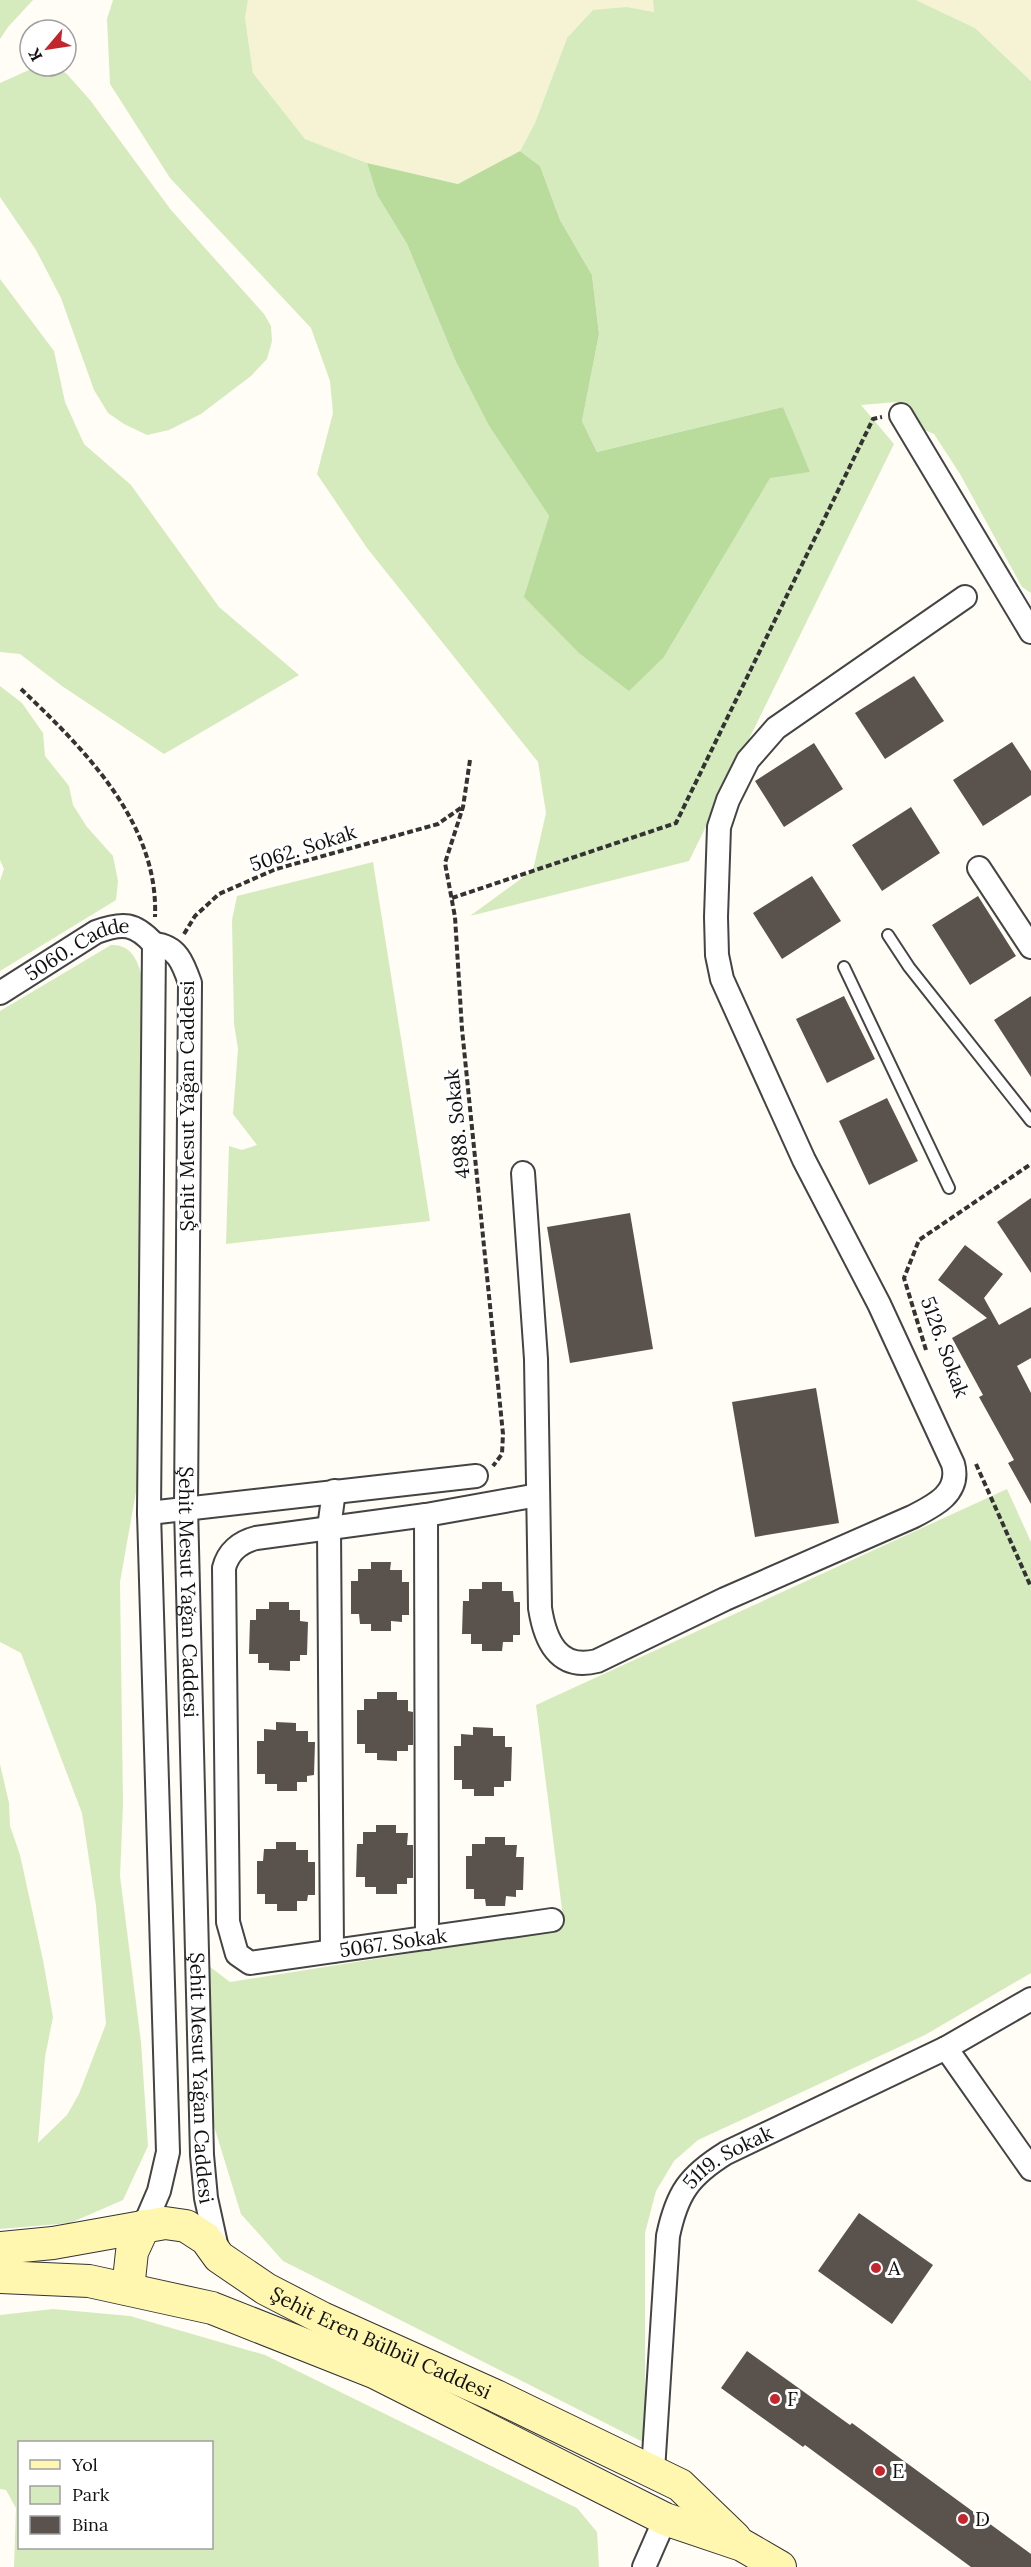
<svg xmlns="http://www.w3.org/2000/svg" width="1031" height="2567" font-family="Lora,serif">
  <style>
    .farmland { fill: #f6f3d4 }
    .green { fill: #d5ebbd; fill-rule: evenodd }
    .forest { fill: #b9dc9c }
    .building { fill: #5a524d }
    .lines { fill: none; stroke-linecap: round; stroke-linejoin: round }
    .lane-casing { stroke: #444; stroke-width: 14 }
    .street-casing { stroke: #444; stroke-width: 26 }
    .secondary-casing { stroke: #333; stroke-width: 34 }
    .path { stroke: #333; stroke-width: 4; stroke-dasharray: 6 3; stroke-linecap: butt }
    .lane { stroke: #fff; stroke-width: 10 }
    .street { stroke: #fff; stroke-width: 22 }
    .secondary { stroke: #fff6b0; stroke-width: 32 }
    .poi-dot { fill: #c4262e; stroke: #fff; stroke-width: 2 }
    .labels { text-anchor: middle; stroke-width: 6; stroke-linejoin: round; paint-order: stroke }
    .street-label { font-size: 20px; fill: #111; stroke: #fff }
    .poi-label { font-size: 20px; fill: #111; stroke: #fff; text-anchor: start }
  </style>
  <rect width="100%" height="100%" fill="#fffdf5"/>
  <path class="farmland" d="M 248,0 L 653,0 L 654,12 L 627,7 L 567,38 L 535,123 L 520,151 L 459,184 L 367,163 L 305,139 L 253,73 L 245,18 Z
    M 916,0 L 1031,0 L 1031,81 L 975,28 Z"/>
  <path class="green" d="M 0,0 L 33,0 L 8,27 L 0,39 Z
    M 113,0 L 248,0 L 245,18 L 253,73 L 305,139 L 367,163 L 377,195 L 407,244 L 456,362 L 489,426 L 549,516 L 525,597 L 664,657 L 770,477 L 809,472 L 783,407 L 597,452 L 582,421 L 599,334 L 592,275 L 560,220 L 540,166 L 520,151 L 535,123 L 567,38 L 593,10 L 627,7 L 654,12 L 653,0 L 916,0 L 975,28 L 1031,81 L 1031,593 L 1022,587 L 960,474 L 934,434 L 920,428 L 898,402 L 861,405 L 894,444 L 689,861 L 470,916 L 533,870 L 546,813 L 538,762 L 367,548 L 317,474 L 333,413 L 330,381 L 311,328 L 170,178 L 110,84 L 107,19 Z
    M 52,68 L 66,73 L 90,100 L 171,210 L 264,314 L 271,326 L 272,341 L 267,359 L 251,376 L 201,414 L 169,430 L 147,435 L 124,424 L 108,413 L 94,390 L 61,298 L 36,250 L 0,197 L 0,83 L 31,69 Z
    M 0,279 L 54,351 L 65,402 L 84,444 L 131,485 L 219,607 L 299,675 L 164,754 L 62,686 L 20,654 L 0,652 Z
    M 0,686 L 22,703 L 43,733 L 45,756 L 69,786 L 73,805 L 87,827 L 113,856 L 118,881 L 116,900 L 0,971 L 0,881 L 4,869 L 0,860 Z
    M 373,862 L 430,1221 L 226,1244 L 229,1146 L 242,1150 L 257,1145 L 233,1114 L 238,1049 L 234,1024 L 232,920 L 237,896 Z
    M 111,945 C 151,942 144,1015 144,1040 L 137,1486 L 120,1582 L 123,1805 L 120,1876 L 141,2042 L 148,2146 L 123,2200 L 70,2223 L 0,2229 L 0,1764 L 9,1803 L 10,1826 L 20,1855 L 43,1960 L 53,2017 L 45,2057 L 38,2143 L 67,2115 L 79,2094 L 106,2024 L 96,1906 L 82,1813 L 21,1653 L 0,1642 L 0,1011 Z
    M 1007,1489 L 1031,1542 L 1031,1973 L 925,2035 L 698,2140 L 674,2161 L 656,2191 L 645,2233 L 645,2443 L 283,2261 L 241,2214 L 214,2126 L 209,1966 L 230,1982 L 551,1931 L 563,1917 L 536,1705 Z
    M 53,2309 L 130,2316 L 265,2355 L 577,2508 L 597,2532 L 599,2567 L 14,2567 L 16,2508 L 6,2490 L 0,2489 L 0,2315 ZM 20,2442 L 212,2442 L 212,2548 L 20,2548 Z"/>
  <path class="forest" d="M 520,151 L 540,166 L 560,220 L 592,275 L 599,334 L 582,421 L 597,452 L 783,407 L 810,472 L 770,478 L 664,657 L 629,691 L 579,653 L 524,597 L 549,516 L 489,426 L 456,362 L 407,244 L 377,195 L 367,163 L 458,184 Z"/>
  <path class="building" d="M 914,676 L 944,721 L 885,759 L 855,713 Z
    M 1012,742 L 1031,771 L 1031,795 L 983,826 L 953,780 Z
    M 814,743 L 843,789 L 784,827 L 755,781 Z
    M 911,807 L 940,853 L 882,891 L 852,845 Z
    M 812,876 L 841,921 L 782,959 L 753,913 Z
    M 978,896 L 1016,956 L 970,985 L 932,925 Z
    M 844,996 L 875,1059 L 827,1083 L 796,1019 Z
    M 1031,996 L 1031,1077 L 994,1020 Z
    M 887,1098 L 918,1161 L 869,1185 L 839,1121 Z
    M 1031,1198 L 1031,1273 L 997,1222 Z
    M 630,1213 L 653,1349 L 570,1363 L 547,1227 Z
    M 965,1245 L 1003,1274 L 984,1298 L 999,1325 L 1031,1307 L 1031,1358 L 1017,1366 L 1031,1393 L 1031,1504 L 1008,1463 L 1014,1460 L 979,1397 L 983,1395 L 952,1338 L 987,1318 L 938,1280 Z
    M 816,1388 L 839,1523 L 755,1537 L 732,1402 Z
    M 371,1562 L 391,1562 L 390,1570 L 402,1570 L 402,1582 L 409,1582 L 409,1615 L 402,1615 L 402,1622 L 391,1621 L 391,1631 L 371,1631 L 371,1624 L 360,1624 L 359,1614 L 351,1614 L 351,1581 L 358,1581 L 358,1569 L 371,1569 Z
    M 482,1582 L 502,1582 L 502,1591 L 513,1591 L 514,1602 L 520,1602 L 520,1635 L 513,1635 L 513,1642 L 503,1642 L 502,1651 L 482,1651 L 482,1644 L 471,1644 L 471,1634 L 462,1634 L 463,1601 L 469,1601 L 469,1589 L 482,1589 Z
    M 269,1602 L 289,1602 L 289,1610 L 300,1610 L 300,1621 L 308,1622 L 307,1655 L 300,1655 L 300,1661 L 290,1661 L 290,1671 L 269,1670 L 269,1663 L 258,1663 L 258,1654 L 249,1654 L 250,1620 L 256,1620 L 256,1609 L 269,1609 Z
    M 377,1692 L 397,1692 L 397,1700 L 408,1700 L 408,1711 L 413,1712 L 413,1745 L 408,1745 L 408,1751 L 397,1751 L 397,1761 L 377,1760 L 377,1753 L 365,1753 L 365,1744 L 357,1744 L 357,1710 L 364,1710 L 364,1699 L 377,1699 Z
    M 276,1722 L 296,1723 L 296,1731 L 308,1731 L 308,1742 L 315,1742 L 314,1775 L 307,1776 L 307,1782 L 297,1782 L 297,1791 L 277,1791 L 277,1784 L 265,1784 L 265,1774 L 257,1774 L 257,1741 L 264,1741 L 264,1729 L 276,1730 Z
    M 473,1727 L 493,1728 L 493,1736 L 505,1736 L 505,1747 L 512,1747 L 511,1781 L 504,1781 L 504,1787 L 494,1787 L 494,1796 L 474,1796 L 474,1789 L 462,1789 L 462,1780 L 454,1780 L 454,1746 L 461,1746 L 461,1734 L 473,1735 Z
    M 376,1825 L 396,1825 L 396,1833 L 408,1833 L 407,1845 L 413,1845 L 413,1878 L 407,1878 L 407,1884 L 397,1884 L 397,1894 L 376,1894 L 376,1887 L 365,1887 L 365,1877 L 356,1877 L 357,1844 L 363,1844 L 363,1832 L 376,1832 Z
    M 485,1837 L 505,1837 L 505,1845 L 517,1845 L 516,1857 L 524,1857 L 523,1890 L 516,1890 L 516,1897 L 506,1896 L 505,1906 L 486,1906 L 485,1899 L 474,1899 L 474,1889 L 466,1889 L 466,1856 L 472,1856 L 472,1844 L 485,1844 Z
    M 276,1842 L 296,1842 L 296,1850 L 308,1850 L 308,1862 L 315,1862 L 315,1895 L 308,1895 L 307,1901 L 297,1901 L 297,1911 L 277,1911 L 277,1904 L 265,1904 L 265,1894 L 257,1894 L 257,1861 L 263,1861 L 264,1849 L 276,1849 Z
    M 859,2213 L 933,2265 L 892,2324 L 818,2271 Z
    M 747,2351 L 850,2425 L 852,2423 L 1031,2554 L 1031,2567 L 971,2567 L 805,2445 L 803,2447 L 721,2388 Z"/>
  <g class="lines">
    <defs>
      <path id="lane" d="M 888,935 L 909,967 L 1031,1121
        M 844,967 L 949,1188"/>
      <g id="street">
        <path d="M 901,415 L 1031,632"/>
        <path d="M 979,868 L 1031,947"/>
        <path id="s1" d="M 154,944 C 177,946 183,963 190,983 L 186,1507 L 202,2155 L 206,2198 L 218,2253"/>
        <path id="s2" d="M 0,993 L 96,932 C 123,922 135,923 154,944"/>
        <path d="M 523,1173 L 536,1359 L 540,1608 C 545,1640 558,1671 597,1661 L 725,1599 L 912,1517 C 934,1506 961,1493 953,1464 L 879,1304 L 804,1160 L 722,979 L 717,955 L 716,917 L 719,827 L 728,800 L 748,760 L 776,728 L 965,597"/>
        <path id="s3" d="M 538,1495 L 426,1515 L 256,1538 C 240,1542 228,1552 224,1568 L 228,1922 L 237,1954 L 250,1963 L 552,1920"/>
        <path d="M 149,1513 L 476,1476"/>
        <path d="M 426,1515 L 427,1938"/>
        <path d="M 332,1951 L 329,1528 L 334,1491"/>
        <path d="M 946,2048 L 1031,2169"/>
        <path d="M 144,2226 L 159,2191 L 168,2152 L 149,1513 L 154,944"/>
        <path id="s4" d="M 653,2471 L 668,2236 C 677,2193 689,2176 726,2153 L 946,2048 L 1031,1999"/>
        <path d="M 644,2567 L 665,2519"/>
      </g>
      <g id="secondary">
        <path id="s5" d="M 0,2248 L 53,2243 L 165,2223 L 186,2226 L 206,2239 L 219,2257 L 266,2289 L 322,2318 L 496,2396 L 680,2485 L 735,2538"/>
        <path d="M 0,2277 L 89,2281 L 212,2308 L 376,2373 L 665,2519 L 742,2545 L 780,2567"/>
        <path d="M 128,2289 L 132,2252 L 144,2226"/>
      </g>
    </defs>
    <use href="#lane" class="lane-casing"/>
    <use href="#street" class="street-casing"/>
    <use href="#secondary" class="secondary-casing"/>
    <path class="path" d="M 21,689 C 84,749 159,823 155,917
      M 470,760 L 463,807 L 445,863 L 455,917 L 462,1029 L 503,1434 L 502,1454 L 493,1466
      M 452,898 L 676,823 L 873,419 L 882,417
      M 184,934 L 195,916 L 219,894 L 276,869 L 438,824 L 462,807
      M 926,1350 L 904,1278 L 919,1240 L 1031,1164
      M 976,1464 L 1031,1587"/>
    <use href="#lane" class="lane"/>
    <use href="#street" class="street"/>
    <use href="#secondary" class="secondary"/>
  </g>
  <g class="poi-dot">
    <circle cx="876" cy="2268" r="6"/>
    <circle cx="775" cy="2399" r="6"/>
    <circle cx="880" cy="2471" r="6"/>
    <circle cx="963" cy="2519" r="6"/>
  </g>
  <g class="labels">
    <g class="street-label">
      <text transform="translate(303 848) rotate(-18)" y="7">5062. Sokak</text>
      <text dy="7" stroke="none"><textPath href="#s2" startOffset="90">5060. Cadde</textPath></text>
      <text transform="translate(187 1106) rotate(-90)" y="7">Şehit Mesut Yağan Caddesi</text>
      <text transform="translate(457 1124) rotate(-96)" y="7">4988. Sokak</text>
      <text transform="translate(945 1347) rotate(70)" y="7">5126. Sokak</text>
      <text dy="7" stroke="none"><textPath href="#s1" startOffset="666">Şehit Mesut Yağan Caddesi</textPath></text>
      <text dy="7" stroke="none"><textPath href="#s3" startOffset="879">5067. Sokak</textPath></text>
      <text dy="7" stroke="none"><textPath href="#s1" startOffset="1152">Şehit Mesut Yağan Caddesi</textPath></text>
      <text dy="7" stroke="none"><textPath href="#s4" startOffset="340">5119. Sokak</textPath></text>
      <text dy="7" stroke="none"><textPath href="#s5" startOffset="418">Şehit Eren Bülbül Caddesi</textPath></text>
    </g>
    <g class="poi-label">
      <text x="888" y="2275">A</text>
      <text x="787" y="2406">F</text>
      <text x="892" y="2478">E</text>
      <text x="975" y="2526">D</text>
    </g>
  </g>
  <rect x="18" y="2441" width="195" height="108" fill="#ffffff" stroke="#a0a0a0" stroke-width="1.5"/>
  <rect x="30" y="2460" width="30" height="9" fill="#fff6b0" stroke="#a0a0a0" stroke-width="1.5"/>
  <text x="72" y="2471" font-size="18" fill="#111111">Yol</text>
  <rect x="30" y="2486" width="30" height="18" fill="#d5ebbd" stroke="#a0a0a0" stroke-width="1.5"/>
  <text x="72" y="2501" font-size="18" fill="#111111">Park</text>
  <rect x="30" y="2516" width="30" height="18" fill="#5a524d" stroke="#a0a0a0" stroke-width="1.5"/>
  <text x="72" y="2531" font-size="18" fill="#111111">Bina</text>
  <g transform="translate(48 48) rotate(241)"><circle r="28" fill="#ffffff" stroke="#a0a0a0" stroke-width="1.5"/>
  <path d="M0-4.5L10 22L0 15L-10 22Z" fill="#c4262e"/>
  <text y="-9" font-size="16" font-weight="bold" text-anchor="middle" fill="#111111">K</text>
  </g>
</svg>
